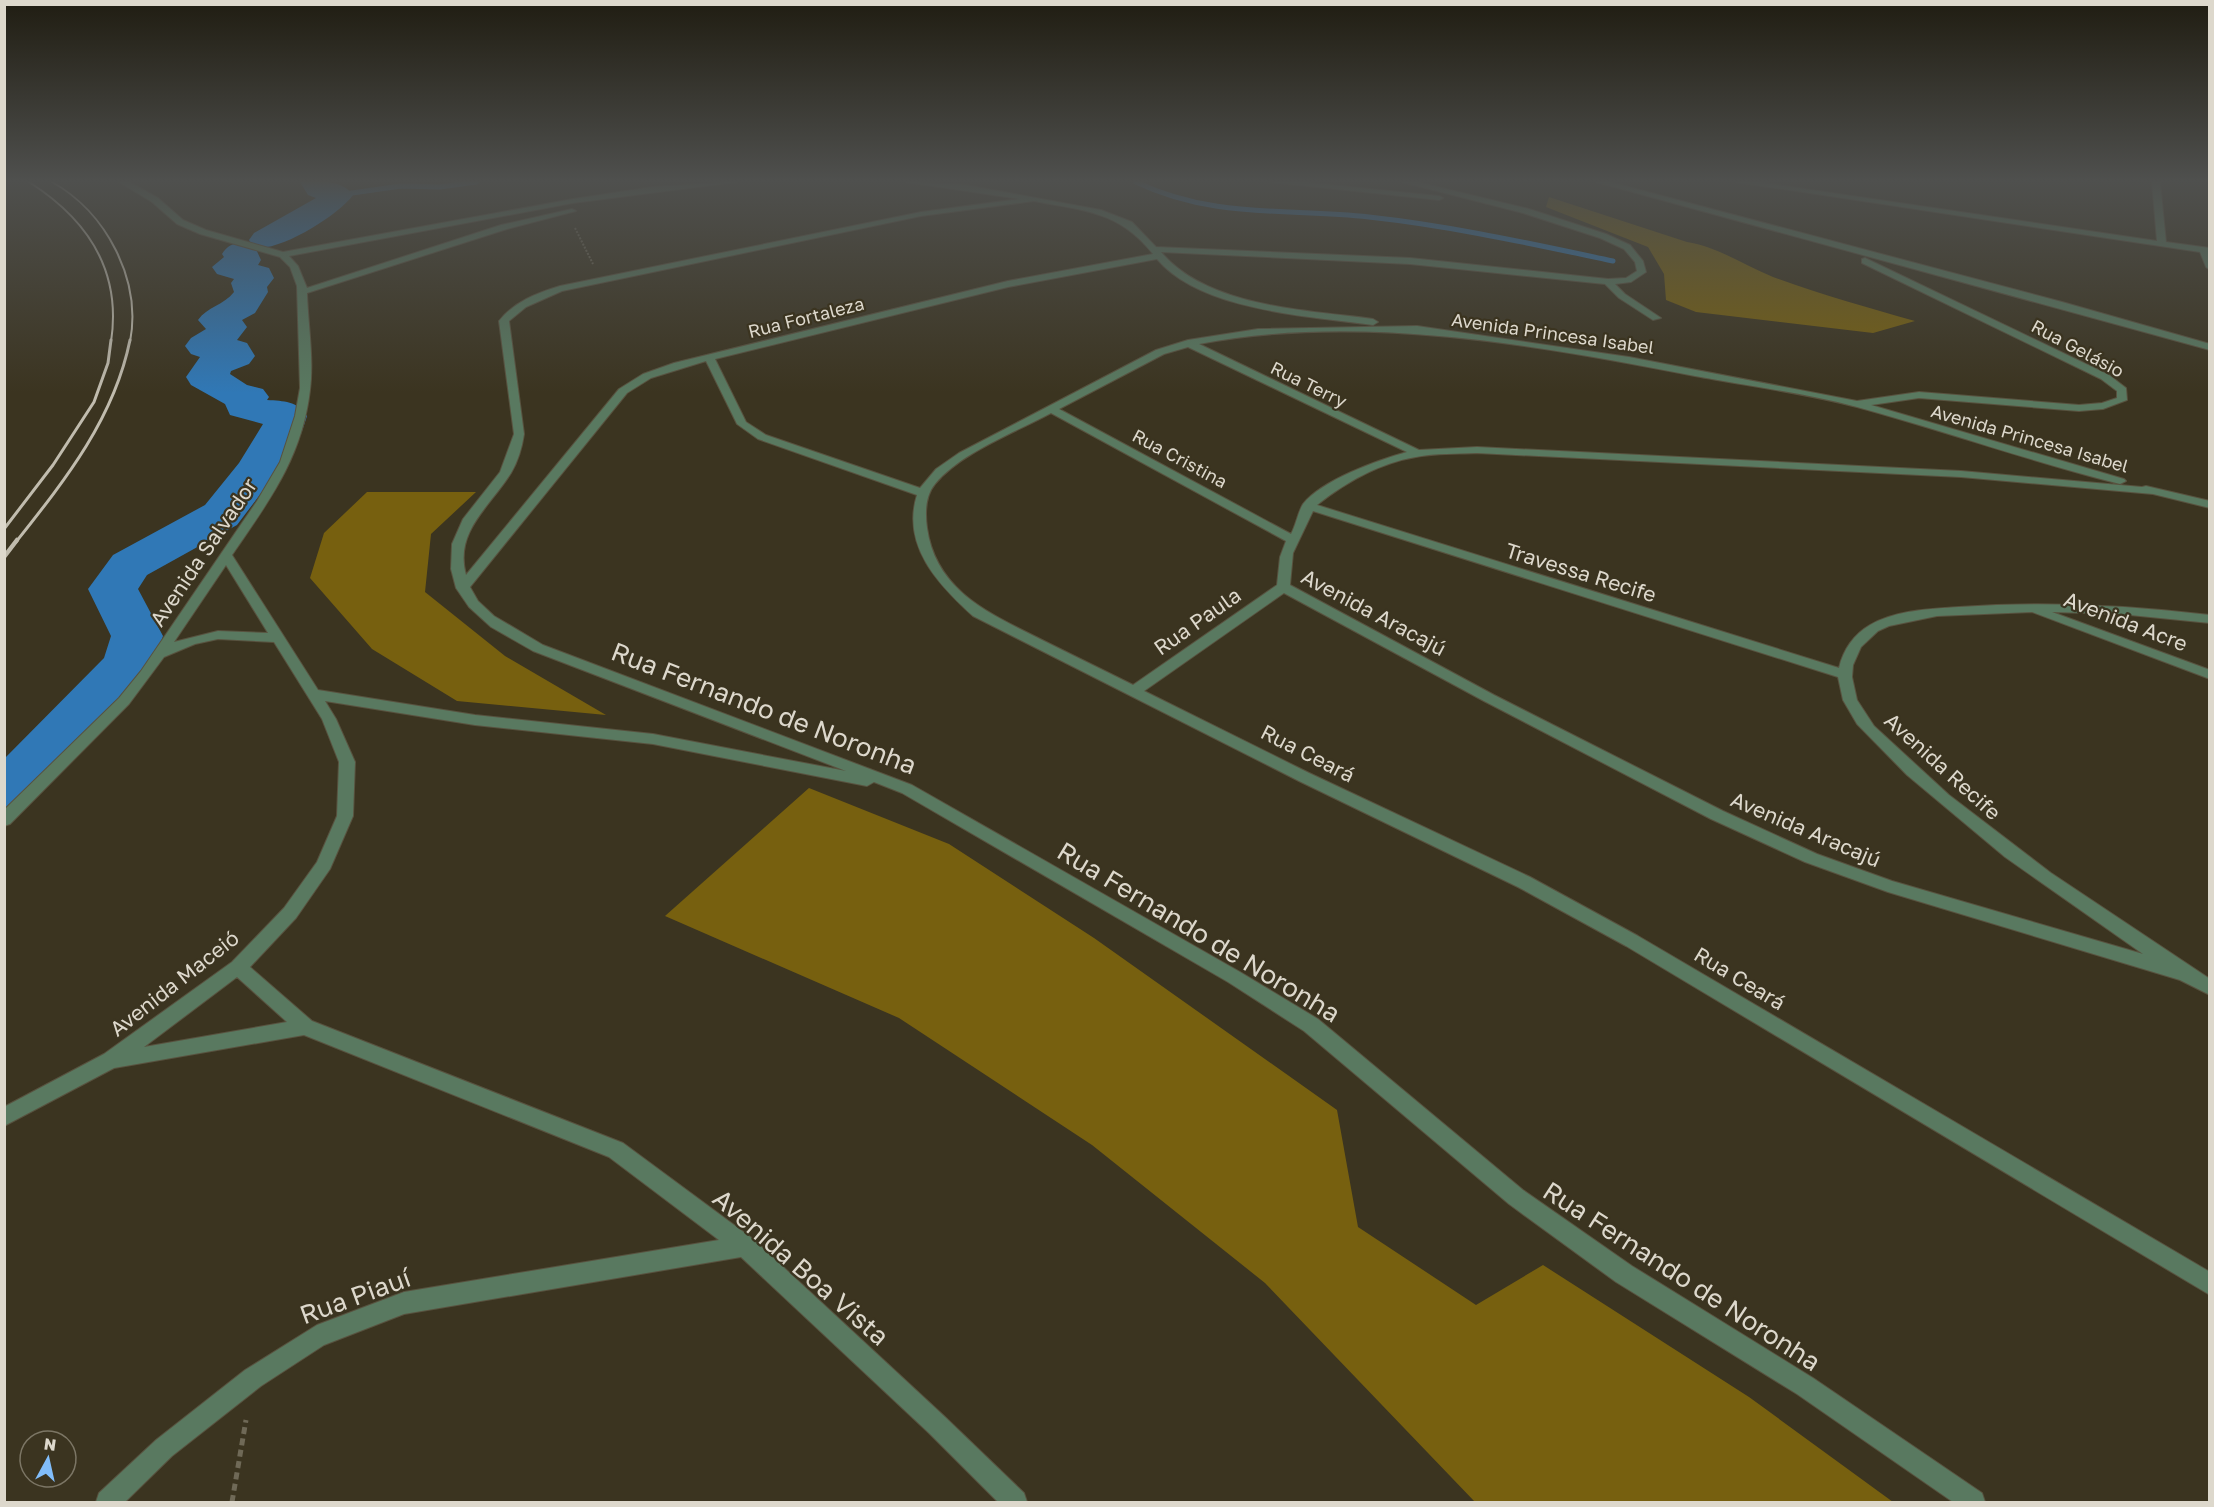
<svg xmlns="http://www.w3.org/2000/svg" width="2214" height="1507" font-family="'Golos Text',sans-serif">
<rect width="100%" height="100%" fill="#3b3420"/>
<path fill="#77600f" d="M 1549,197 L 1687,242 C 1718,247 1744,265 1773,277 C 1820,294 1868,308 1915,321 L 1873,333 L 1696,312 L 1666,300 L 1664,274 L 1648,247 L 1546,207 Z
M 367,492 L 476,492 L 431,534 L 425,592 L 505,656 L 606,715 L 457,701 L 372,649 L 310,578 L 324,533 Z
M 809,788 L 949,844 L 1094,938 L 1337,1110 L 1358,1227 L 1476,1305 L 1543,1265 L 1749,1397 L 1893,1502 L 1475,1502 L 1265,1283 L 1092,1145 L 899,1018 L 665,916 Z"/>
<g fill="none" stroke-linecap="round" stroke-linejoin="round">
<path stroke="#3078b6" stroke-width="5" d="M 1136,182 C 1213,219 1288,208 1369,217 C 1452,226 1532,244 1613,261
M 338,195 L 401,186 L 440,187 L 476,182"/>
<path fill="#3078b6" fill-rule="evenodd" d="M 300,182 C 318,182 342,179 353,195 C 339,215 278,253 255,247 L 261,260 L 258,265 L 269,268 L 274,278 L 267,287 L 268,292 L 255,313 L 242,320 L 247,327 L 237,340 L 247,343 L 255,356 L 249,364 L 231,371 L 230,374 L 247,385 L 263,389 L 269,397 L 267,400 C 284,401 297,401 307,416 L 301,434 L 281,467 L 237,525 L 147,575 L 138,589 L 163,636 L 154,664 L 147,676 L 52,781 L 25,807 L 4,813 L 4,759 L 104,658 L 111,636 L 88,589 L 113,555 L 205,505 L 239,463 L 263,424 L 230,415 L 225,404 L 191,385 L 186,377 L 200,357 L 191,354 L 185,346 L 191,338 L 206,329 L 198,320 C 207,307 224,305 234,292 L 231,283 L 234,279 L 217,274 L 212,267 L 224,257 L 222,254 C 229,243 239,241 252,245 L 249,240 L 254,233 L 316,198 L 308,195 Z"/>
<defs>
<path id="minor" d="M 119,182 L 129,182 L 158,198 L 183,220 L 206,230 L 283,252 L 573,199 L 652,187 L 736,182 L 573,203 L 289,256 L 298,266 L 307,288 L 501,225 L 572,209 L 576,211 L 507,229 L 307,293 C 308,325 314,359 310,390 C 302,458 269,501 232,555 L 318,690 L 475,715 L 653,734 L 846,771 L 533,651 L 491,627 L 469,607 L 456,588 L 451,569 L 452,544 L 463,519 L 500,472 L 514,434 L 499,321 C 514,302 537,293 560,286 L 921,212 L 1019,199 L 906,182 L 966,185 L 1101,210 L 1132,222 L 1156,247 L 1410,258 L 1608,279 L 1626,278 L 1637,271 L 1635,262 L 1624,249 L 1600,238 L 1523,213 L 1402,182 L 1417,182 L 1529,209 L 1606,234 L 1630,245 L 1643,261 L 1646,272 L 1631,282 L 1615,284 L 1625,294 L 1661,318 L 1653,320 L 1619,298 L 1605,284 L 1410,264 L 1161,252 C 1207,307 1306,310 1373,319 L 1378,322 L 1373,325 C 1309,316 1201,311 1157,259 L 1008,287 L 715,359 L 746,422 L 766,435 L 920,488 L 936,469 L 959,453 L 1156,350 L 1188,340 L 1258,329 L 1417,326 L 1629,357 L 1857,401 L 1919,392 L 2079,405 L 2102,403 L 2117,398 L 2117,391 L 2101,379 L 1862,263 L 1862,259 L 1865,258 L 2109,375 L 2126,388 L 2127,400 L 2103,409 L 2079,411 L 1919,398 L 1871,405 L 2124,479 L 2126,481 L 2120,484 C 2032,462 1945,431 1857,407 C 1804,393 1749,386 1695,376 C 1535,345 1360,313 1199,344 L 1419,450 L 1477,447 L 1961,471 L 2142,487 L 2146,486 L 2210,501 L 2210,508 L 2153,494 L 1961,477 L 1477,453 C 1457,454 1436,453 1416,457 C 1380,463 1346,482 1317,505 L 1839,668 C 1843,650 1854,634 1870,625 C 1896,610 1930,609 1959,607 C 2043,601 2126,605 2210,615 L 2210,623 L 2120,614 L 2052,612 L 2210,670 L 2210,679 L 2032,612 L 1937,616 L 1889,626 L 1878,631 L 1861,647 L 1853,665 L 1852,677 L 1857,700 L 1874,726 L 1949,795 L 2051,873 L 2210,979 L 2210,995 L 2180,980 L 1888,892 L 1805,862 L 1711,819 L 1484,701 L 1284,593 L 1144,691 L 1309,773 L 1530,877 L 1638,936 L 2210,1272 L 2210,1295 L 1626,946 L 1518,887 L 1299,781 L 973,616 C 939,585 901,546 917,495 L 758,439 L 737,424 L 706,361 L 651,378 L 627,393 L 470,587 L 478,601 L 494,616 L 543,645 L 912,785 L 1240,972 L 1318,1019 L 1523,1190 L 1632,1266 L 1813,1378 L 1982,1493 L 1985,1502 L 1953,1502 L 1797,1394 L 1616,1282 L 1509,1204 L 1304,1031 L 1228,982 L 902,793 L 874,782 L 867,786 L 653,744 L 475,725 L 325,701 L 336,719 L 355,762 L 353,816 L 330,869 L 296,918 L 250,967 L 312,1021 L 623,1143 L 753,1239 L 945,1417 L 1024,1493 L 1027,1502 L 998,1502 L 929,1433 L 741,1257 L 404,1314 L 324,1345 L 261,1386 L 172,1456 L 125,1502 L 96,1502 L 99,1493 L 156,1440 L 245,1370 L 317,1325 L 404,1292 L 719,1240 L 609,1157 L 304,1035 L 114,1068 L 4,1126 L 4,1107 L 104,1054 L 232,962 L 284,908 L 317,862 L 337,816 L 339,762 L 322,719 L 274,642 L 218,639 L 195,644 L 164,657 L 129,704 L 10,824 L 4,826 L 4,810 L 119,698 L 141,671 L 257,501 L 280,462 L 295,416 L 300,388 L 297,286 L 290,267 L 280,257 L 200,234 L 177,224 L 152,202 ZM 1034,201 C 1085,211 1119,211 1153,254 L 1008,281 L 674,363 L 643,374 L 619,389 L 466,575 C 454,531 490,507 511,473 C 518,461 522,448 524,434 L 509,321 L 526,307 L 562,291 L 921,216 ZM 1188,347 L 1407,452 C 1378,460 1322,480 1303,504 C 1298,512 1296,525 1291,534 L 1059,409 L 1164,354 ZM 1051,413 L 1286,541 L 1280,557 L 1277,585 L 1133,685 C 1103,670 1072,655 1042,640 C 991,614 936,592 927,528 C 925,513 925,496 935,484 C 960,453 1016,432 1051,413 ZM 1313,511 L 1838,677 L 1843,700 L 1857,724 L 1907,775 L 2005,857 L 2143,954 L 1892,881 L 1817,854 L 1723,811 L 1494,695 L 1290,585 L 1293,553 ZM 226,565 L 268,633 L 218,631 L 174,642 ZM 237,977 L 287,1022 L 144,1047 Z
M 1270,182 L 1302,182 L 1439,196 L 1443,198 L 1439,200 Z
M 1596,182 L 1610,182 L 2062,302 L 2210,344 L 2210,350 Z
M 1736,182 L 1758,182 L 2157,241 L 2152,182 L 2160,182 L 2166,242 L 2210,248 L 2210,270 L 2206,267 L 2200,252 Z"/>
</defs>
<use href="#minor" stroke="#58523f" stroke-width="2"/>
<path stroke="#6f6957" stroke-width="2" stroke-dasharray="2 1.5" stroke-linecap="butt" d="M 575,228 L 593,264"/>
<path stroke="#6f6957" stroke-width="5" stroke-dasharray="7 4.5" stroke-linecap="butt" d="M 232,1502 L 246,1420"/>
<use href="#minor" fill="#597960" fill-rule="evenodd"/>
<path stroke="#c1bcae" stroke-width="2" d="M 29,182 C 87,219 122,270 111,342
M 52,182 C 106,212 142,280 130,342"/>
<path stroke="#c1bcae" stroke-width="3" d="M 4,529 L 53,465 L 94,402 L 108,363 L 111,340
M 16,542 C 65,480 114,419 130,340"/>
<path stroke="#c1bcae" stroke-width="4.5" d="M 4,557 L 17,540"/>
</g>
<linearGradient id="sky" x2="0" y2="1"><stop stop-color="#201d12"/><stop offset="0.46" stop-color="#4f504e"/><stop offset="1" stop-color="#4f504e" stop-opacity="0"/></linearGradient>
<rect width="2214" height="393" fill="url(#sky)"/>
<g text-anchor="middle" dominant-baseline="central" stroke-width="4.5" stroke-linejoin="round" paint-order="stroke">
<g font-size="18" fill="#ddd8cc" stroke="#3b3420">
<text transform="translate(806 317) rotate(-14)">Rua Fortaleza</text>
<text transform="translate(1553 333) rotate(8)">Avenida Princesa Isabel</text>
<text transform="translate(2078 348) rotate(28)">Rua Gelásio</text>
<text transform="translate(1309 384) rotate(26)">Rua Terry</text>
<text transform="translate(2030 438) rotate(16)">Avenida Princesa Isabel</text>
<text transform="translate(1180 458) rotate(28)">Rua Cristina</text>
</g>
<g font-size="21" fill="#ddd8cc" stroke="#3b3420">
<text transform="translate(203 552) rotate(-56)">Avenida Salvador</text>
<text transform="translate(1581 572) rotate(17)">Travessa Recife</text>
<text transform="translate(1374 612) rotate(28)">Avenida Aracajú</text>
<text transform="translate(1197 621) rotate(-35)">Rua Paula</text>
<text transform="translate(2126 621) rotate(21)">Avenida Acre</text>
<text transform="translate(1308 753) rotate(27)">Rua Ceará</text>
<text transform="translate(1943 766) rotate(42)">Avenida Recife</text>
<text transform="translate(1806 829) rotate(23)">Avenida Aracajú</text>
<text transform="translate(1740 978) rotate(31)">Rua Ceará</text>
<text transform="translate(174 983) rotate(-38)">Avenida Maceió</text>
</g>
<g font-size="26" fill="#ddd8cc" stroke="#3b3420">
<text transform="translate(764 708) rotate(21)">Rua Fernando de Noronha</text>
<text transform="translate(1199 932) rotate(31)">Rua Fernando de Noronha</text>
<text transform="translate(801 1267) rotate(41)">Avenida Boa Vista</text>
<text transform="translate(1682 1276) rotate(33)">Rua Fernando de Noronha</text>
<text transform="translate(355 1296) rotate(-20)">Rua Piauí</text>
</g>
</g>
<rect width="2214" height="1507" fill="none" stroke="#ddd8cc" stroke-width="12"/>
<g transform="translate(48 1459) rotate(8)"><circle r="28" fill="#3b3420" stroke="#7c7665" stroke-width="1.5"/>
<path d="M0-4.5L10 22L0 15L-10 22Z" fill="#81bdfa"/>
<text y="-9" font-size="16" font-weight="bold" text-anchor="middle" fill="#ddd8cc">N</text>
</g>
</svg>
